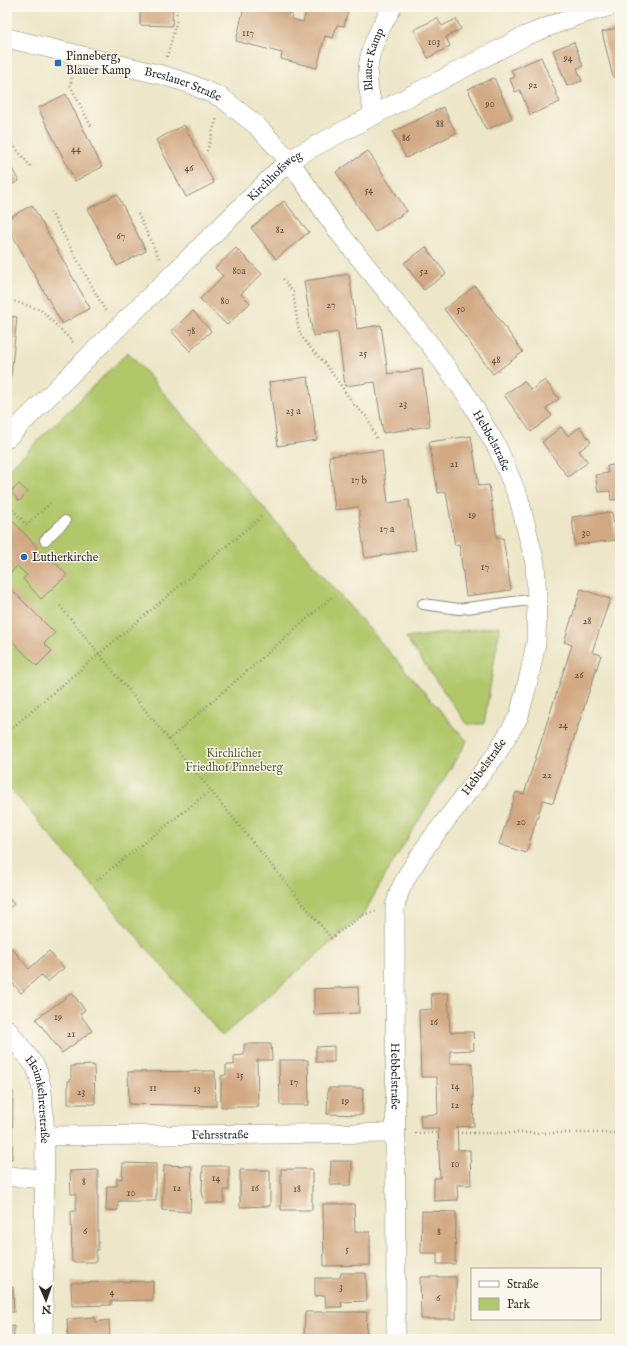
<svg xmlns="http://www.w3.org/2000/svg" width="627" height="1346" font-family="'IM FELL English',serif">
<rect width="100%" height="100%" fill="#fbf7ec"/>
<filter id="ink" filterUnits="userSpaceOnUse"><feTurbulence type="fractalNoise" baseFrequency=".025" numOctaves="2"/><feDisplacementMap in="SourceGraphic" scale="8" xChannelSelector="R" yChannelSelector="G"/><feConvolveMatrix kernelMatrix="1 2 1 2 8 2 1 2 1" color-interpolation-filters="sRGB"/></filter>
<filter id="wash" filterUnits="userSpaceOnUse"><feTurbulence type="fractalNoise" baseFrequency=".012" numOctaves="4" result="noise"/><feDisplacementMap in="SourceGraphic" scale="16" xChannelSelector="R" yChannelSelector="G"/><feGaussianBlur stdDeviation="0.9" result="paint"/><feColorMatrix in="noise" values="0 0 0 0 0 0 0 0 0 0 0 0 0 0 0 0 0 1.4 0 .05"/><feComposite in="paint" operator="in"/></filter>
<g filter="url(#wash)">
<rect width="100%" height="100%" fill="#ede6c8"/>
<path fill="#b1c76b" stroke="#6e794b" d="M 128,352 L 467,741 L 386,874 L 363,915 L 222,1036 L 7,785 L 7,471 Z
M 500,626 L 484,724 L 467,724 L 406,638 Z"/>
<g id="blocks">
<path fill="#d2a983" d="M 140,7 L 173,7 L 172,26 L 140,25 Z
M 244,7 L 282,7 L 281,11 L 292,14 L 291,19 L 303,22 L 307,7 L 349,7 L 344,26 L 337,25 L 333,38 L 325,36 L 317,68 L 281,59 L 282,53 L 236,41 Z
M 514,7 L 525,7 L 515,11 Z
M 437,18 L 442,26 L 456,19 L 461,29 L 446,37 L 450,46 L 428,58 L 414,30 Z
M 620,27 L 620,76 L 613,77 L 602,32 Z
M 574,42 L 583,66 L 577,68 L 582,81 L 567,86 L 553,50 Z
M 541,57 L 560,102 L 530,115 L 520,90 L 515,92 L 510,79 L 515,77 L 511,70 Z
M 494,78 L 512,118 L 486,130 L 468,89 Z
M 66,94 L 102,167 L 75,181 L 38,108 Z
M 443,107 L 456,133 L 406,158 L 393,132 Z
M 184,125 L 214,183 L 186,197 L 156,140 Z
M 368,151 L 407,211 L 375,232 L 336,172 Z
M 7,160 L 19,181 L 7,187 Z
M 117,194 L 146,251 L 117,266 L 88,209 Z
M 284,201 L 309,232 L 276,259 L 251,228 Z
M 32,205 L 90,308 L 62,324 L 7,225 L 7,219 Z
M 426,247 L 446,274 L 424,290 L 404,263 Z
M 236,248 L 262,274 L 241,294 L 250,303 L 227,325 L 200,299 L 223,276 L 215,268 Z
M 349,274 L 357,329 L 381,325 L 388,374 L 422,369 L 430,426 L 383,433 L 375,382 L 345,386 L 338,332 L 313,336 L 304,281 Z
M 475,286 L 523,352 L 493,374 L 444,309 Z
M 193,311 L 211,331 L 190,351 L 171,331 Z
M 7,316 L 17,317 L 11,376 L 7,376 Z
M 308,377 L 317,440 L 278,446 L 269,382 Z
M 545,380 L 559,399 L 546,408 L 552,416 L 531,432 L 504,395 L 524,381 L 531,390 Z
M 561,427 L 568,436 L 580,427 L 591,442 L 579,451 L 588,462 L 568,477 L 542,442 Z
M 471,436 L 479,486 L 489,485 L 497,538 L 503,538 L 511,590 L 466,596 L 459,544 L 455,545 L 446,492 L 438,493 L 429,442 Z
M 382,450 L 388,503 L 409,500 L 416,550 L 365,558 L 358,507 L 335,510 L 329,456 Z
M 620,464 L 620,499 L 611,500 L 610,491 L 598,492 L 595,475 L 608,473 L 607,466 Z
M 19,484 L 28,492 L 19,501 L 11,492 Z
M 612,512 L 616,540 L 575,545 L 572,517 Z
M 11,519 L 37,547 L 34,550 L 44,559 L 48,555 L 67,575 L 41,599 L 23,579 L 27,575 L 17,566 L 7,576 L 7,523 Z
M 10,588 L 55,633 L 44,643 L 52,651 L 37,666 L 7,636 L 7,591 Z
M 581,589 L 610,599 L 592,652 L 601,655 L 553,803 L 543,800 L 526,853 L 499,844 L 516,792 L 524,794 L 572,645 L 564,642 Z
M 7,896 L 14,904 L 7,910 Z
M 11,947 L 29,969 L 49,951 L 64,968 L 47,982 L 41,975 L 21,993 L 7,977 L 7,950 Z
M 358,987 L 359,1013 L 314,1015 L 314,989 Z
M 72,993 L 85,1010 L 80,1014 L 92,1031 L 62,1053 L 36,1019 Z
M 448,993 L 450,1032 L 473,1032 L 474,1050 L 450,1051 L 450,1064 L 472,1063 L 474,1126 L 457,1127 L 458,1150 L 470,1150 L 471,1185 L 457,1185 L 458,1200 L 434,1201 L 434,1178 L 440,1178 L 438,1128 L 421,1128 L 420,1115 L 438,1114 L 437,1077 L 421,1077 L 419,1010 L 432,1009 L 431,994 Z
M 244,1044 L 271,1044 L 272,1060 L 257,1060 L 258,1107 L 221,1107 L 221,1076 L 226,1075 L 226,1065 L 234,1065 L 234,1056 L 244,1055 Z
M 334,1046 L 334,1062 L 316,1062 L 316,1047 Z
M 279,1060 L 308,1060 L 309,1105 L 280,1105 Z
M 94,1065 L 95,1104 L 68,1104 L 68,1081 L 71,1080 L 71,1066 Z
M 215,1071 L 216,1106 L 129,1104 L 128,1072 Z
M 328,1088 L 363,1088 L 362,1115 L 327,1114 Z
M 7,1091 L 13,1091 L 12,1159 L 7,1159 Z
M 331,1161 L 352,1161 L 351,1185 L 330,1185 Z
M 123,1163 L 156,1164 L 156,1201 L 118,1201 L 118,1210 L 106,1211 L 107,1186 L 117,1186 L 117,1178 L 122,1179 Z
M 164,1165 L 192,1166 L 190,1212 L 162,1210 Z
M 203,1166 L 229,1166 L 229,1190 L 224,1190 L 224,1203 L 205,1203 L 202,1192 Z
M 281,1169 L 312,1169 L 312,1210 L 281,1210 Z
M 98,1170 L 98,1250 L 96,1250 L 96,1262 L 72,1262 L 71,1211 L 76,1211 L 76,1194 L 71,1194 L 70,1171 Z
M 240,1170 L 270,1170 L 270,1206 L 240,1207 Z
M 323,1204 L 354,1204 L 355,1232 L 370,1232 L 370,1265 L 324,1266 Z
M 422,1211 L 456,1212 L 455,1264 L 437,1264 L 437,1253 L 421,1253 Z
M 341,1273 L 366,1273 L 367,1301 L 341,1302 L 342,1307 L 326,1307 L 325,1295 L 315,1296 L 315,1278 L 340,1278 Z
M 420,1277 L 456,1277 L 456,1319 L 421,1319 Z
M 153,1281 L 153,1300 L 111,1301 L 111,1305 L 72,1306 L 71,1283 Z
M 7,1287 L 13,1287 L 14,1312 L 7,1312 Z
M 305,1312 L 367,1312 L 366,1339 L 304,1339 Z
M 95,1317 L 95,1322 L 109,1320 L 110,1339 L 68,1339 L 67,1319 Z
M 14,1326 L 14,1339 L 7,1339 L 7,1327 Z"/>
</g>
</g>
<g filter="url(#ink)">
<use href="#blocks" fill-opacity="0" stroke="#8c887a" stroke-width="1"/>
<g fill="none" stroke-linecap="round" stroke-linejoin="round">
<defs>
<path id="service" d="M 45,540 L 65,521
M 423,604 L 459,609 L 537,599"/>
<g id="minor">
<path id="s1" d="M 7,38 L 162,75 L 188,83 L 222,98 L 256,125 L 289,160 L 337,230 L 432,347 L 468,397 L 498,449 L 519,499 L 535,563 L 537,599 L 536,643 L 529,677 L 519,716 L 495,756 L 427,845 L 408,874 L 400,890 L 395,906 L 396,1339"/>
<path id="s2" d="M 374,114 C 372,103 368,92 368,80 C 366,53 379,30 392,7"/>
<path id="s3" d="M 7,438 L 88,357 L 289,160 L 332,137 L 525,36 L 581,14 L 607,7"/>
<path id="s4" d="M 7,1029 L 35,1066 L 38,1073 L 42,1090 L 45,1136 L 43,1339"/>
<path id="s5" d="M 45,1136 L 396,1133"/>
<path d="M 7,1176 L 44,1179"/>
</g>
</defs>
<use href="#service" stroke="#8c887a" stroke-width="12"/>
<use href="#minor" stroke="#8c887a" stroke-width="20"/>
<path stroke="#8c887a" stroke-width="2.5" stroke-dasharray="1 3" stroke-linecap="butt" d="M 167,57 L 176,23 L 177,7
M 73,74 L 70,85 L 91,126
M 7,138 L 32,168
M 207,151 L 217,117
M 51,212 L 106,312
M 138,214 L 160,260
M 283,279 L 293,292 L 298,326 L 301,336 L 314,352 L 328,367 L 355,406 L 367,417 L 377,440
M 7,299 L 41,310 L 75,344
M 7,504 L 27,525 L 50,503
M 60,606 L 331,938 L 363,915 L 376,911
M 7,732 L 262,516
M 168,740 L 332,597
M 97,880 L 210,791
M 415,1133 L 438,1133
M 457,1133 L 620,1133"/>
<use href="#service" stroke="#fff" stroke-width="10"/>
<use href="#minor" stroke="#fff" stroke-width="19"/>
</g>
</g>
<g fill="#1f6fb2" stroke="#fbf7ec" stroke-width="1.5">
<rect x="54" y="59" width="8" height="8" rx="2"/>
<circle cx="24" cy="557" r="4"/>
</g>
<g text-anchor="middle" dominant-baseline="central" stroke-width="3" stroke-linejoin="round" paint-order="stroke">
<g font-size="10" fill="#554a41">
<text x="248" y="33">117</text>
<text x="434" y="42">103</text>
<text x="568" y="58">94</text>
<text x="533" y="85">92</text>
<text x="490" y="104">90</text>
<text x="440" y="124">88</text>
<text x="406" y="138">86</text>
<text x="76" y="149">44</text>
<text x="189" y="168">46</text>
<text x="369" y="190">54</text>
<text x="280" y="230">82</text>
<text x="121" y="236">67</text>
<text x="239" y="271">80a</text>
<text x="424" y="271">52</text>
<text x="225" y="301">80</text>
<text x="331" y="305">27</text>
<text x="461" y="309">50</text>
<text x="191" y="331">78</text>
<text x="363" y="353">25</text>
<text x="496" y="360">48</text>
<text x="403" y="404">23</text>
<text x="293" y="411">23 a</text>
<text x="454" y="464">21</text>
<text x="359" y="480">17 b</text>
<text x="472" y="515">19</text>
<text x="387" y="529">17 a</text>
<text x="586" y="533">30</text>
<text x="485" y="567">17</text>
<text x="587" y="621">28</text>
<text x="579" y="675">26</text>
<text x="563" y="725">24</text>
<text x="547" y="775">22</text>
<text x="521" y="822">20</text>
<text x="58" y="1017">19</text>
<text x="434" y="1022">16</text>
<text x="71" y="1034">21</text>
<text x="240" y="1075">15</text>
<text x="294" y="1082">17</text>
<text x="455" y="1086">14</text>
<text x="153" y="1088">11</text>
<text x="197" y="1089">13</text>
<text x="81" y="1092">23</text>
<text x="345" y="1101">19</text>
<text x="455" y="1105">12</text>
<text x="455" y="1164">10</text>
<text x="216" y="1178">14</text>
<text x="84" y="1182">8</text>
<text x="177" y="1188">12</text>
<text x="255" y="1188">16</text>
<text x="297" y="1189">18</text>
<text x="131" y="1193">10</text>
<text x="85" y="1231">6</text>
<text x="439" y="1232">8</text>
<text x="347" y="1249">5</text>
<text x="341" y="1287">3</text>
<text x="112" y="1292">4</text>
<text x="438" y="1298">6</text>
</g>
<g font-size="12" fill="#2b2b2b" stroke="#fbf7ec" text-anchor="start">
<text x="66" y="56">Pinneberg,<tspan x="66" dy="14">Blauer Kamp</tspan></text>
<text x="32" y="557">Lutherkirche</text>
</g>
<g font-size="12" fill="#2b2b2b" stroke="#fbf7ec">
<text stroke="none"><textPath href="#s2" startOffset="56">Blauer Kamp</textPath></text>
<text stroke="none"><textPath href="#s1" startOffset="182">Breslauer Straße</textPath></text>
<text stroke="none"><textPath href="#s3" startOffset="375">Kirchhofsweg</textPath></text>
<text stroke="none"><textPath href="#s1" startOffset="662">Hebbelstraße</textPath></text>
<text transform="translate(484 767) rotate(-54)">Hebbelstraße</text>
<text stroke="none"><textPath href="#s1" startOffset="1346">Hebbelstraße</textPath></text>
<text stroke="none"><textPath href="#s4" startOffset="80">Heimkehrerstraße</textPath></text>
<text stroke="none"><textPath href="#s5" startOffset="175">Fehrsstraße</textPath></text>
</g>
<g font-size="12" fill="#535a3e" stroke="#fbf7ec">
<text x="234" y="753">Kirchlicher<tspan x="234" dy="14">Friedhof Pinneberg</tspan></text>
</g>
</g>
<rect width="627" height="1346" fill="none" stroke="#fbf7ec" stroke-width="24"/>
<rect x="471" y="1268" width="130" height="52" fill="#fbf7ec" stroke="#a8a59f"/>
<rect x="479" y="1281" width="20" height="6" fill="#ffffff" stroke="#a8a59f"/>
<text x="507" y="1288" font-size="12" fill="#2b2b2b">Straße</text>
<rect x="479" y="1298" width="20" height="12" fill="#b1c76b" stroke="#a8a59f"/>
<text x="507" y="1308" font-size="12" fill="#2b2b2b">Park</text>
<g transform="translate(46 1300) rotate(178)" stroke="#fbf7ec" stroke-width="3" paint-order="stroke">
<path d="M0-3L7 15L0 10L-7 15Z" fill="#2b2b2b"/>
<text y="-6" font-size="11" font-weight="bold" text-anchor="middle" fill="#2b2b2b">N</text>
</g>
</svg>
